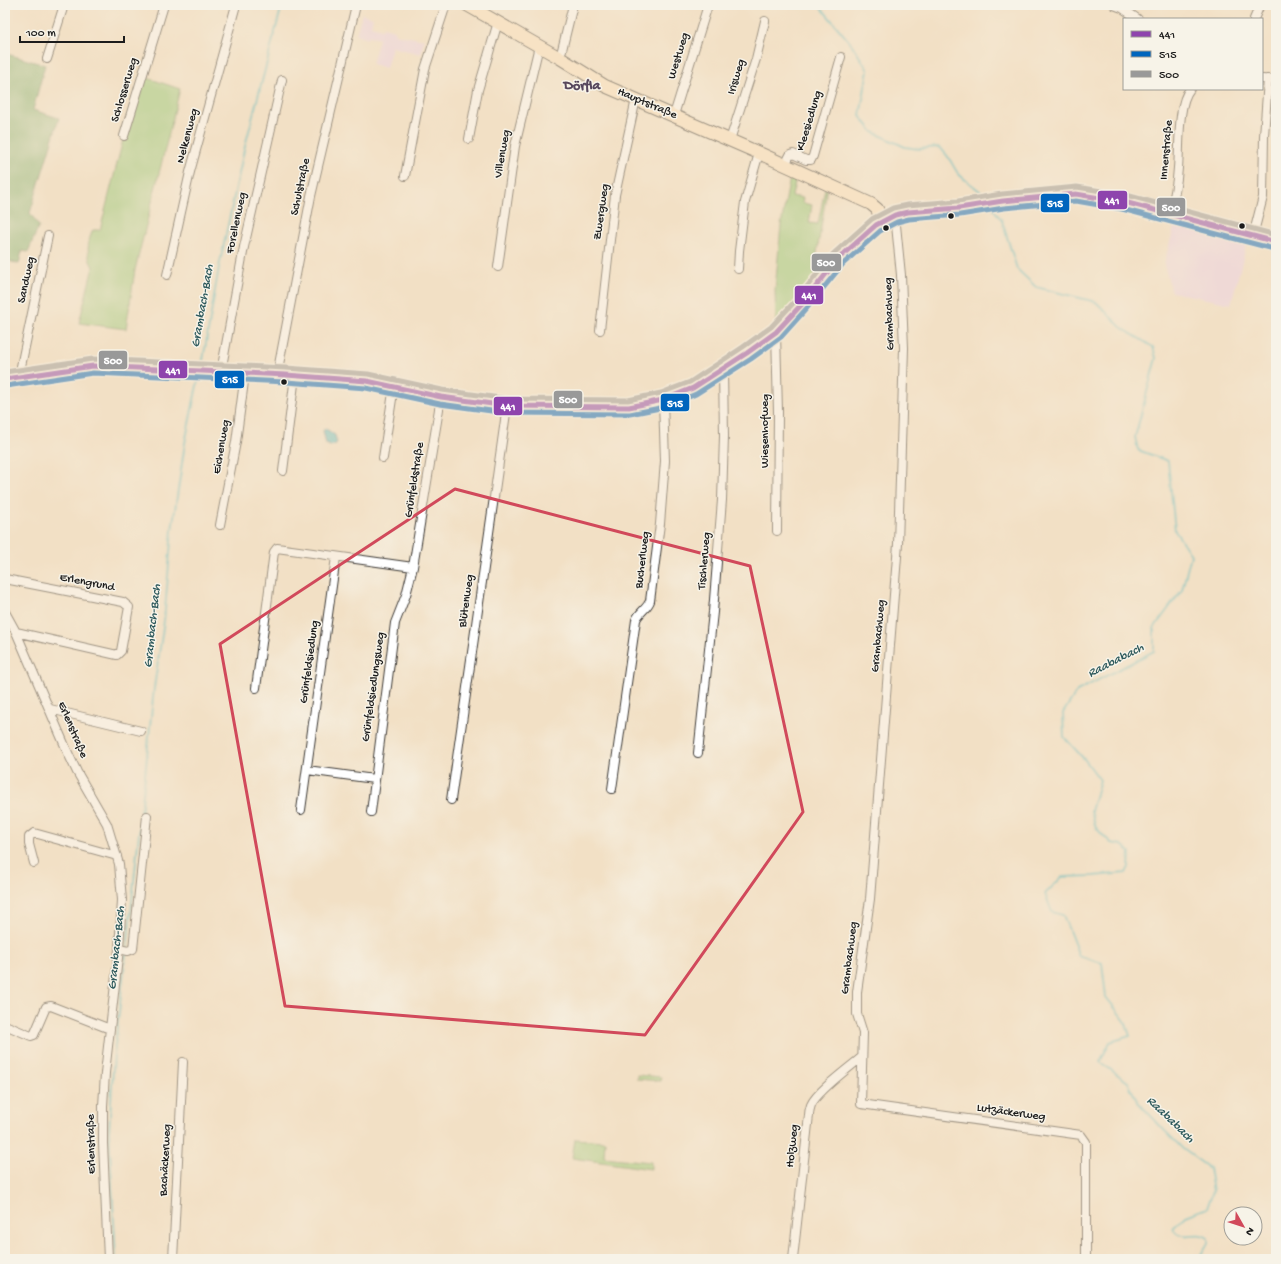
<svg xmlns="http://www.w3.org/2000/svg" width="1281" height="1264" font-family="'Gochi Hand',sans-serif">
<rect width="100%" height="100%" fill="#f7f3e8"/>
<filter id="ink" filterUnits="userSpaceOnUse"><feTurbulence type="fractalNoise" baseFrequency=".025" numOctaves="2"/><feDisplacementMap in="SourceGraphic" scale="8" xChannelSelector="R" yChannelSelector="G"/><feConvolveMatrix kernelMatrix="1 2 1 2 8 2 1 2 1" color-interpolation-filters="sRGB"/></filter>
<filter id="wash" filterUnits="userSpaceOnUse"><feTurbulence type="fractalNoise" baseFrequency=".012" numOctaves="4" result="noise"/><feDisplacementMap in="SourceGraphic" scale="16" xChannelSelector="R" yChannelSelector="G"/><feGaussianBlur stdDeviation="0.9" result="paint"/><feColorMatrix in="noise" values="0 0 0 0 0 0 0 0 0 0 0 0 0 0 0 0 0 1.4 0 .05"/><feComposite in="paint" operator="in"/></filter>
<g filter="url(#wash)">
<rect width="100%" height="100%" fill="#f2e0c5"/>
<path fill="#ecd1ea" d="M 362,14 L 373,17 L 371,26 L 382,29 L 383,27 L 395,30 L 395,34 L 424,40 L 421,54 L 392,47 L 386,68 L 372,64 L 379,39 L 369,36 L 368,39 L 356,35 Z
M 1176,219 L 1248,239 L 1231,304 L 1172,292 L 1164,265 Z"/>
<path fill="#96c979" stroke="#59724a" d="M 142,76 L 180,89 L 135,270 L 126,329 L 79,323 L 93,267 C 86,256 87,241 93,230 L 100,230 L 124,136 Z
M 791,172 L 797,174 L 792,196 L 803,198 L 802,203 L 812,205 L 809,223 L 818,224 L 825,188 L 827,189 L 814,272 L 818,275 L 790,311 L 776,324 L 775,290 L 781,225 Z
M 637,1075 L 661,1077 L 660,1081 L 637,1079 Z
M 575,1139 L 605,1141 L 604,1157 L 651,1162 L 651,1169 L 572,1158 Z"/>
<path fill="#78ad69" stroke="#4a6442" d="M 7,54 L 45,65 L 33,110 L 59,118 L 30,213 L 39,226 L 28,252 L 22,251 L 19,264 L 5,260 L 5,60 Z"/>
<path fill="#46b5bd" stroke="#31686c" d="M 325,428 L 335,435 L 337,442 L 335,445 L 330,446 L 326,444 L 323,431 Z"/>
<g fill="none" stroke-linecap="round" stroke-linejoin="round">
<path stroke="#46b5bd" stroke-width="2" d="M 819,5 L 852,45 L 868,70 L 860,116 L 873,132 L 905,147 L 919,149 L 938,147 C 948,153 951,163 957,172 C 966,183 980,188 987,199
M 993,208 L 1002,221 L 1017,269 L 1036,287 L 1096,302 L 1122,328 L 1153,347 L 1156,358 L 1135,437 L 1138,450 L 1168,461 L 1175,531 L 1191,555 L 1182,590 L 1154,628 L 1154,651 L 1077,691 L 1063,713 L 1064,737 L 1085,760 L 1100,780 L 1091,811 L 1096,828 L 1111,843 L 1122,845 L 1130,852 L 1129,867 L 1126,873 L 1093,876 L 1062,877 L 1045,894 L 1052,912 L 1063,915 L 1079,956 L 1102,963 L 1106,997 L 1125,1021 L 1130,1036 L 1110,1042 L 1100,1062 L 1128,1082 L 1137,1101 L 1164,1130 L 1183,1149 L 1209,1168 L 1213,1191 L 1207,1208 L 1186,1216 L 1173,1228 C 1180,1243 1196,1229 1208,1238 L 1208,1243 L 1200,1256 L 1189,1259
M 202,366 L 219,267 L 244,150 L 282,5
M 127,949 L 154,688 L 164,621 L 172,530 L 185,443 L 199,376
M 116,1259 L 109,1132 L 114,1054 L 126,953"/>
</g>
</g>
<g filter="url(#ink)">
<g fill="none" stroke-linecap="round" stroke-linejoin="round">
<defs>
<path id="minor" d="M 1114,5 L 1122,8 L 1138,19
M 1254,19 L 1260,5
M 560,58 L 573,5
M 47,59 L 64,5
M 1262,79 L 1276,80
M 674,115 L 708,5
M 124,136 L 164,5
M 469,139 L 478,90 L 498,22
M 730,140 L 756,59 L 765,21
M 785,165 L 790,155 L 793,154 L 806,160 L 811,160 L 813,156 L 841,57
M 405,176 L 425,69 L 446,5
M 1170,214 C 1174,199 1177,184 1178,168 C 1180,148 1177,104 1190,89
M 895,215 L 901,275 L 904,348 L 898,544 L 870,899 L 857,992 L 857,1014 L 863,1033 L 861,1104 L 1081,1135 L 1086,1142 L 1086,1258
M 1253,236 L 1263,197 L 1264,136 L 1268,79
M 498,267 L 515,146 L 539,46
M 738,269 L 739,251 L 745,202 L 759,153
M 167,275 L 190,172 L 236,5
M 600,330 L 615,195 L 636,99
M 776,332 L 778,412 L 777,531
M 221,372 L 244,247 L 282,80
M 277,375 L 311,196 L 356,5
M 19,376 L 48,236
M 383,458 L 394,386
M 283,471 L 295,376
M 220,525 L 236,442 L 245,374
M 5,579 L 123,602 L 129,607 L 121,651 L 117,655 L 16,632
M 5,612 L 16,632 L 68,753 L 77,772 L 107,824 L 119,864 L 122,900 L 119,949 L 105,1073 L 103,1106 L 103,1143 L 108,1259
M 256,688 L 274,552 L 277,548 L 413,567
M 50,709 L 141,731
M 698,753 L 713,612 L 722,500 L 724,436 L 723,369
M 307,770 L 374,779
M 612,789 L 636,620 C 639,612 647,609 650,601 L 660,524 L 665,461 L 663,400
M 451,800 L 507,406
M 301,810 L 336,557
M 371,812 L 395,623 L 406,595 L 413,567 L 441,397
M 34,863 L 29,844 L 29,837 L 34,833 L 117,856
M 119,949 L 128,951 L 133,949 L 147,816
M 5,1025 L 31,1036 L 34,1035 L 46,1007 L 51,1006 L 110,1029
M 173,1259 L 183,1062
M 793,1259 L 809,1115 C 809,1112 810,1108 811,1105 C 816,1092 850,1067 862,1057"/>
<path id="secondary" d="M 467,5 L 560,58 L 605,86 L 759,153 L 871,204 L 877,209 L 882,222"/>
<path id="primary" d="M 5,379 L 19,376 L 93,366 L 286,375 L 367,381 L 394,386 L 441,397 L 507,406 L 629,407 L 663,400 L 693,388 L 747,353 L 776,332 L 802,304 L 838,259 L 862,237 L 876,225 L 895,215 L 908,212 L 959,208 L 1003,201 L 1076,194 L 1100,197 L 1124,202 L 1276,242"/>
</defs>
<use href="#minor" stroke="#3c3935" stroke-width="10"/>
<use href="#secondary" stroke="#3c3935" stroke-width="14"/>
<use href="#primary" stroke="#3c3935" stroke-width="15"/>
<use href="#minor" stroke="#fff" stroke-width="8"/>
<use href="#secondary" stroke="#fce5c4" stroke-width="12"/>
<use href="#primary" stroke="#f8bf6c" stroke-width="13"/>
<defs>
<path id="bus-1" d="M 5,379 L 93,366 L 286,375 L 367,381 L 441,397 L 507,406 L 629,407 L 663,400 L 693,388 L 747,353 L 776,332 L 802,304 L 838,259 L 876,225 L 895,215 L 908,212 L 959,208 L 1003,201 L 1076,194 L 1124,202 L 1276,242"/>
<path id="bus-2" d="M 6,386 L 93,373 L 286,382 L 366,388 L 440,404 L 506,413 L 630,414 L 665,407 L 696,394 L 751,359 L 781,337 L 807,308 L 843,264 L 880,231 L 897,222 L 909,219 L 960,215 L 1004,208 L 1076,201 L 1122,209 L 1274,249"/>
<path id="bus-3" d="M 5,372 L 93,359 L 286,368 L 368,374 L 442,390 L 508,399 L 628,400 L 661,393 L 690,382 L 743,347 L 771,327 L 797,299 L 833,254 L 872,219 L 893,208 L 907,205 L 958,201 L 1002,194 L 1077,187 L 1126,195 L 1276,235"/>
</defs>
<use href="#bus-1" stroke="#f7f3e8" stroke-width="8"/>
<use href="#bus-2" stroke="#f7f3e8" stroke-width="8"/>
<use href="#bus-3" stroke="#f7f3e8" stroke-width="8"/>
<use href="#bus-1" stroke="#8e44ad" stroke-width="5"/>
<use href="#bus-2" stroke="#0065bd" stroke-width="5"/>
<use href="#bus-3" stroke="#999" stroke-width="5"/>
</g>
</g>
<path d="M0 0H1281V1264H0ZM 455,489 L 750,566 L 803,812 L 645,1035 L 285,1006 L 220,644 Z" fill="#f2e0c5" fill-opacity=".55" fill-rule="evenodd"/>
<path fill="none" stroke="#d1495b" stroke-width="3" stroke-linejoin="round" d="M 455,489 L 750,566 L 803,812 L 645,1035 L 285,1006 L 220,644 Z"/>
<g fill="#1c1c1c" stroke="#f7f3e8" stroke-width="1.5">
<circle cx="951" cy="216" r="3.5"/>
<circle cx="1242" cy="226" r="3.5"/>
<circle cx="886" cy="228" r="3.5"/>
<circle cx="284" cy="382" r="3.5"/>
</g>
<g text-anchor="middle" dominant-baseline="central" stroke-width="3" stroke-linejoin="round" paint-order="stroke">
<g font-size="12" fill="#1c1c1c" stroke="#f7f3e8">
<text transform="translate(679 56) rotate(-73)">Westweg</text>
<text transform="translate(737 77) rotate(-73)">Irisweg</text>
<text transform="translate(125 90) rotate(-73)">Schlosserweg</text>
<text transform="translate(647 104) rotate(23)">Hauptstraße</text>
<text transform="translate(810 121) rotate(-73)">Kleesiedlung</text>
<text transform="translate(188 136) rotate(-75)">Nelkenweg</text>
<text transform="translate(1167 150) rotate(-85)">Innenstraße</text>
<text transform="translate(503 154) rotate(-80)">Villenweg</text>
<text transform="translate(301 187) rotate(-78)">Schulstraße</text>
<text transform="translate(602 212) rotate(-82)">Zwergweg</text>
<text transform="translate(237 223) rotate(-78)">Forellenweg</text>
<text transform="translate(27 280) rotate(-78)">Sandweg</text>
<text transform="translate(890 314) rotate(-92)">Grambachweg</text>
<text transform="translate(766 431) rotate(-90)">Wiesenhofweg</text>
<text transform="translate(222 447) rotate(-80)">Eichenweg</text>
<text transform="translate(415 480) rotate(-81)">Grünfeldstraße</text>
<text transform="translate(643 560) rotate(-83)">Bucherlweg</text>
<text transform="translate(705 561) rotate(-85)">Tischlerweg</text>
<text transform="translate(87 583) rotate(11)">Erlengrund</text>
<text transform="translate(467 601) rotate(-82)">Blütenweg</text>
<text transform="translate(879 636) rotate(-85)">Grambachweg</text>
<text transform="translate(310 662) rotate(-82)">Grünfeldsiedlung</text>
<text transform="translate(374 687) rotate(-82)">Grünfeldsiedlungsweg</text>
<text transform="translate(72 730) rotate(67)">Erlenstraße</text>
<text transform="translate(850 958) rotate(-83)">Grambachweg</text>
<text transform="translate(1011 1113) rotate(8)">Lutzäckerweg</text>
<text transform="translate(92 1144) rotate(-91)">Erlenstraße</text>
<text transform="translate(793 1146) rotate(-84)">Holzweg</text>
<text transform="translate(166 1160) rotate(-87)">Bachäckerweg</text>
</g>
<g font-size="13" font-style="italic" fill="#2d595c" stroke="#f7f3e8">
<text transform="translate(203 306) rotate(-80)">Grambach-Bach</text>
<text transform="translate(153 626) rotate(-84)">Grambach-Bach</text>
<text transform="translate(1116 661) rotate(-27)">Raababach</text>
<text transform="translate(117 948) rotate(-84)">Grambach-Bach</text>
<text transform="translate(1170 1120) rotate(44)">Raababach</text>
</g>
<g font-size="14" font-weight="bold" fill="#57475c" stroke="#f7f3e8">
<text x="582" y="86">Dörfla</text>
</g>
</g>
<g stroke="#f7f3e8" stroke-width="1.5">
<rect x="1097" y="190" width="31" height="20" rx="4" fill="#8e44ad"/>
<rect x="1040" y="193" width="30" height="20" rx="4" fill="#0065bd"/>
<rect x="1156" y="197" width="30" height="20" rx="4" fill="#999"/>
<rect x="811" y="253" width="31" height="19" rx="4" fill="#999"/>
<rect x="794" y="285" width="30" height="20" rx="4" fill="#8e44ad"/>
<rect x="98" y="350" width="30" height="20" rx="4" fill="#999"/>
<rect x="158" y="360" width="30" height="19" rx="4" fill="#8e44ad"/>
<rect x="214" y="370" width="31" height="19" rx="4" fill="#0065bd"/>
<rect x="553" y="390" width="30" height="19" rx="4" fill="#999"/>
<rect x="660" y="393" width="30" height="19" rx="4" fill="#0065bd"/>
<rect x="493" y="396" width="30" height="20" rx="4" fill="#8e44ad"/>
</g>
<g font-size="11" text-anchor="middle" font-weight="bold" fill="#fff">
<text x="1112" y="204">441</text>
<text x="1055" y="207">515</text>
<text x="1171" y="211">500</text>
<text x="826" y="266">500</text>
<text x="809" y="299">441</text>
<text x="113" y="364">500</text>
<text x="173" y="374">441</text>
<text x="230" y="383">515</text>
<text x="568" y="403">500</text>
<text x="675" y="407">515</text>
<text x="508" y="410">441</text>
</g>
<rect width="1281" height="1264" fill="none" stroke="#f7f3e8" stroke-width="20"/>
<rect x="1123" y="18" width="140" height="72" fill="#f7f3e8" stroke="#9f9d96"/>
<rect x="1131" y="31" width="20" height="6" fill="#8e44ad" stroke="#9f9d96"/>
<text x="1159" y="38" font-size="12" fill="#1c1c1c">441</text>
<rect x="1131" y="51" width="20" height="6" fill="#0065bd" stroke="#9f9d96"/>
<text x="1159" y="58" font-size="12" fill="#1c1c1c">515</text>
<rect x="1131" y="71" width="20" height="6" fill="#999999" stroke="#9f9d96"/>
<text x="1159" y="78" font-size="12" fill="#1c1c1c">500</text>
<g transform="translate(1243 1226) rotate(129)"><circle r="19" fill="#f7f3e8" stroke="#9f9d96"/>
<path d="M0-3L7 15L0 10L-7 15Z" fill="#d1495b"/>
<text y="-6" font-size="11" font-weight="bold" text-anchor="middle" fill="#1c1c1c">N</text>
</g>
<path d="M20 36v6h104v-6" fill="none" stroke="#1c1c1c" stroke-width="2"/>
<text x="26" y="36" font-size="12" fill="#1c1c1c" stroke="#f7f3e8" stroke-width="3" paint-order="stroke">100 m</text>
</svg>
